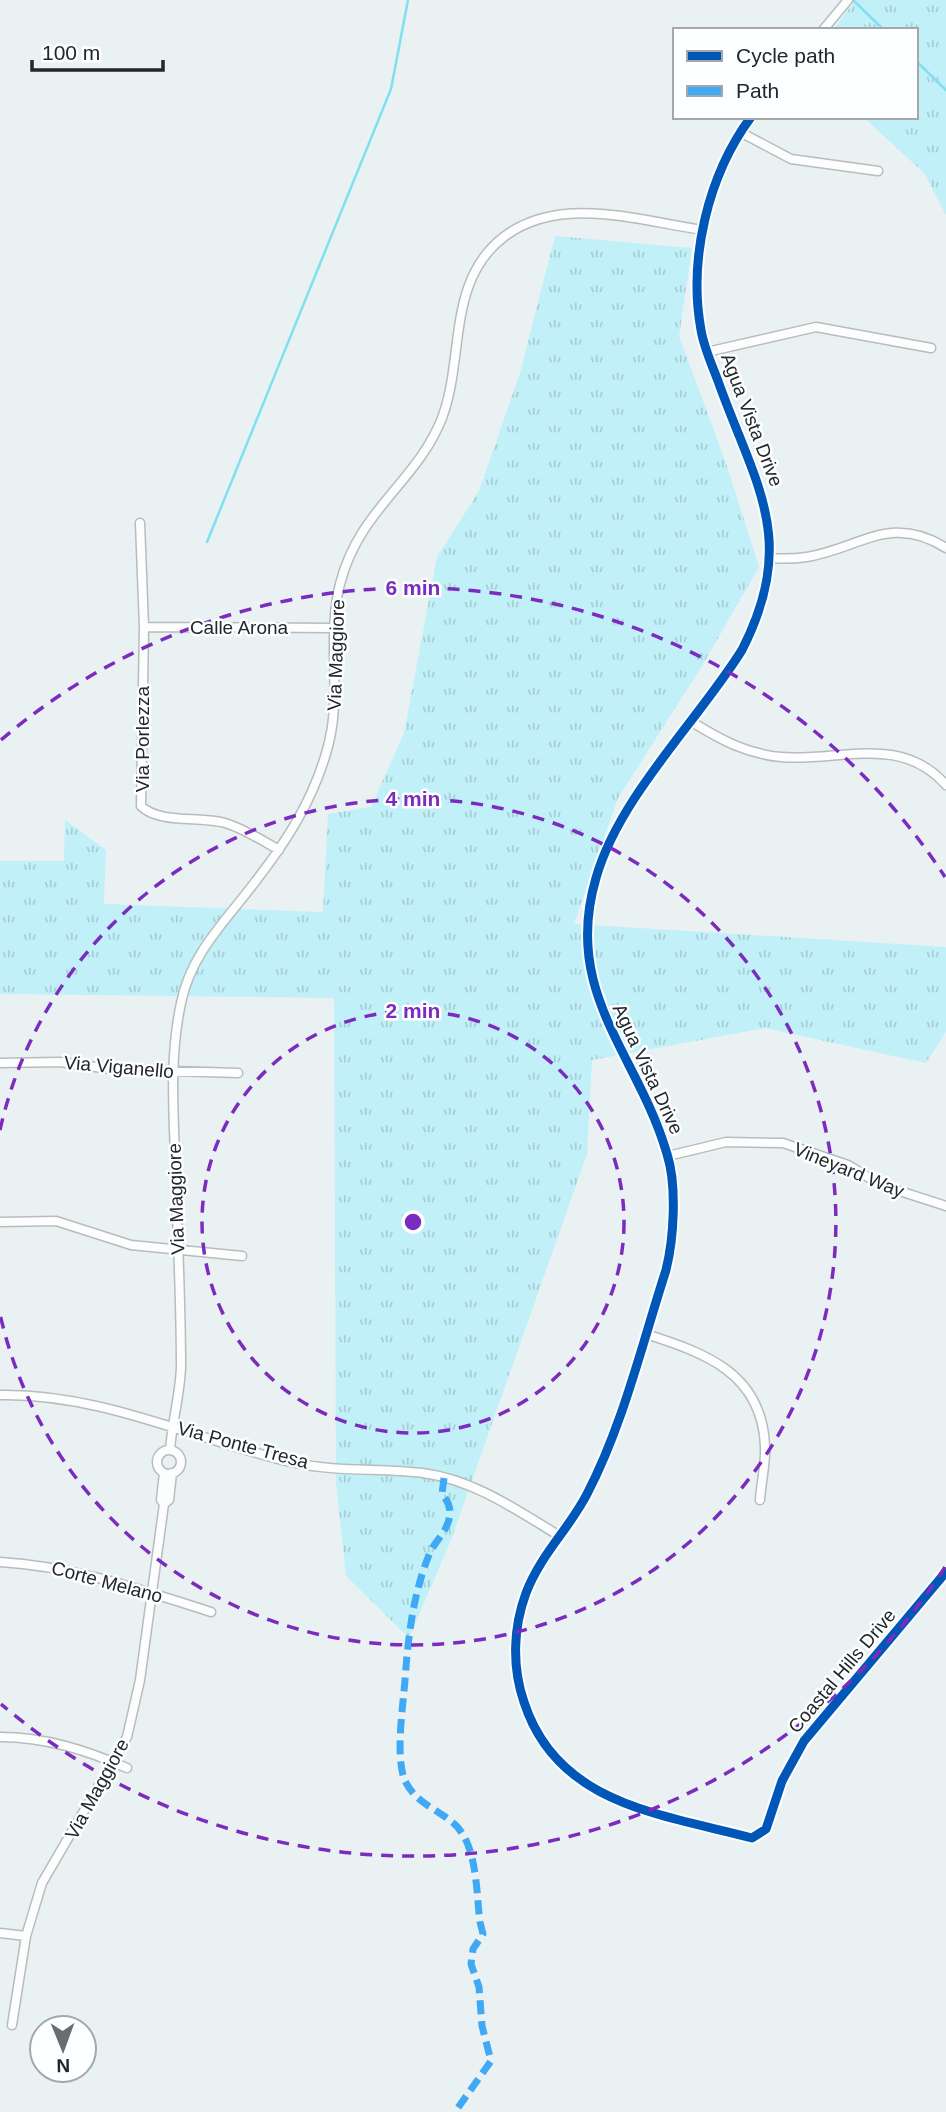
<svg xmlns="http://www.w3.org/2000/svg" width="946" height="2112" font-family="Arial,sans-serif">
<defs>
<pattern id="grass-tufts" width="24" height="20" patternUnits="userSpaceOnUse" patternTransform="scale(1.75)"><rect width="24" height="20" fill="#c2f0f8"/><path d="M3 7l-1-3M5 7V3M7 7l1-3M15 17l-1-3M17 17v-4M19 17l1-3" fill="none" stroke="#a6ced5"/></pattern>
</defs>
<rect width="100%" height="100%" fill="#eaf1f2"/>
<path fill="url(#grass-tufts)" d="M 856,0 L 946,0 L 946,215 L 924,173 L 863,117 L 916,117 L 916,30 L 833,30 Z
M 555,236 L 692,248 L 679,336 L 726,463 L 759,567 L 702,666 L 618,798 L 574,924 L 946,947 L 946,1032 L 926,1063 L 765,1028 L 592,1060 L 587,1154 L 451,1540 L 409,1638 L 346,1576 L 336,1484 L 334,998 L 0,994 L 0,861 L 64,861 L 65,820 L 106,850 L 104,904 L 323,912 L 328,814 L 371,807 L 404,733 L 437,557 L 479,491 L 520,373 Z"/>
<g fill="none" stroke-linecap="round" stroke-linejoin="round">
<path stroke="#7fe0ef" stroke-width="2.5" d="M 853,0 L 884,30
M 916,61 L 946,90
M 207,542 L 391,89 L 408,0"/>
<defs>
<path id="street" d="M 823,30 L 848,0
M 751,117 C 708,175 688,259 701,330 C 704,348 712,365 718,381 C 755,485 799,538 742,650 C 697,722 619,797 596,878 C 562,993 638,1054 667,1154 C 677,1185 674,1238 666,1270 C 642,1344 623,1425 587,1494 C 569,1529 541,1554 526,1593 C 513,1628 512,1667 524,1702 C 557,1805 662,1814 752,1838 L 766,1829 L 782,1781 L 804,1741 L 946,1572
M 740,132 L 791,159 L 878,171
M 707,352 L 816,327 L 931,348
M 140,523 L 144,627 L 141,806 C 159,824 200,816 225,823 C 245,829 261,840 279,850
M 769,558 C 782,559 794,559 807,557 C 860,548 891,513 946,548
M 144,627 L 335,628
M 692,722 C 721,740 747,754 781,757 C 839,762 900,733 946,785
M 0,1063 L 60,1062 L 109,1069 L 238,1073
M 668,1156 L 726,1142 L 783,1143 L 848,1165 L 881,1185 L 946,1206
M 0,1222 L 56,1221 L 131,1245 L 242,1256
M 646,1334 C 705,1353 762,1373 765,1446 C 766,1464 761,1482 760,1500
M 0,1395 C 103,1393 197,1441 295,1463 C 337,1472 381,1468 423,1473 C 474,1480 515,1509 558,1535
M157 1462a12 12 0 1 1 24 0a12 12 0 1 1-24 0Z
M 170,1450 C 172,1422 180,1395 181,1367 C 181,1296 177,1225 175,1155 C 173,1104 170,1054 181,1003 C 191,953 226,921 255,882 C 287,841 313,800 327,750 C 343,696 326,638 340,584 C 359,509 417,482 442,418 C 465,357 446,280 505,236 C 561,194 639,221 703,230
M 164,1473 L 161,1500 L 164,1504 L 169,1500 L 172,1473
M 0,1562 C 73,1566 142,1590 211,1612
M 0,1737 C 45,1737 86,1750 127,1768
M 0,1933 L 26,1936
M 12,2025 L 26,1936 L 42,1883 L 127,1737 L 140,1680 L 164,1504"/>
</defs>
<use href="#street" stroke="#b7bcbd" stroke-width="11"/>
<use href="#street" stroke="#fcfdfd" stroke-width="8"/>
<path stroke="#3fa9f5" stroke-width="7" stroke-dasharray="14 7" stroke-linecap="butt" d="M 444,1478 L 442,1494 C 447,1500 450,1505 450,1513 C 449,1531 435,1540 429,1555 C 413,1594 408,1638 405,1680 C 403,1706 395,1757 405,1781 C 416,1803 435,1808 452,1822 C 478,1842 476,1893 480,1922 L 483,1934 L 473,1949 L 471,1964 L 479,1987 L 482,2026 L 491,2061 L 455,2112"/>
<defs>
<path id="cycleway" d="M 751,117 C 708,175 688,259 701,330 C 704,348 712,365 718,381 C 755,485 799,538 742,650 C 697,722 619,797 596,878 C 562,993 638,1054 667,1154 C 677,1185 674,1238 666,1270 C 642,1344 623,1425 587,1494 C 569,1529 541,1554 526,1593 C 513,1628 512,1667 524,1702 C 557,1805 662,1814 752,1838 L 766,1829 L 782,1781 L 804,1741 L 946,1572"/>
</defs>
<use href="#cycleway" stroke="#fcfeff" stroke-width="13"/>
<use href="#cycleway" stroke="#0057b8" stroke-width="9"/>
</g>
<g fill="none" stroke="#7b2cbf" stroke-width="3.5" stroke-dasharray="12 9">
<circle cx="413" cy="1222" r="211"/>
<path d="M0 1130A423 423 0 1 1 0 1314"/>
<path d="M945 1567A634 634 0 0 1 1 1704M1 740A634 634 0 0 1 945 877"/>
</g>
<g text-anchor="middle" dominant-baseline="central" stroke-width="5" stroke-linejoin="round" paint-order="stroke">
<g font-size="19" fill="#222728" stroke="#fcfeff">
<text transform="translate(752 420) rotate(69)">Agua Vista Drive</text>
<text x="239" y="627">Calle Arona</text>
<text transform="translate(336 655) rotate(-88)">Via Maggiore</text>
<text transform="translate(142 739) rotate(-90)">Via Porlezza</text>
<text transform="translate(119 1067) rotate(5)">Via Viganello</text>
<text transform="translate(648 1069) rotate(65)">Agua Vista Drive</text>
<text transform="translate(849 1170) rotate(22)">Vineyard Way</text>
<text transform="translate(176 1199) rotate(-92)">Via Maggiore</text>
<text transform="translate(243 1445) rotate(15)">Via Ponte Tresa</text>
<text transform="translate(107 1582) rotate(15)">Corte Melano</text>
<text transform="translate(842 1671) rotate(-50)">Coastal Hills Drive</text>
<text transform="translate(97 1789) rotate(-61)">Via Maggiore</text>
</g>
</g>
<circle cx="413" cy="1222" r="10" fill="#7b2cbf" stroke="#fcfeff" stroke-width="3.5"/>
<g font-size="21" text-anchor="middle" font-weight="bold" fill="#7b2cbf" stroke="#fcfeff" stroke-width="5" stroke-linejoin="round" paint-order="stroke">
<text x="413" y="595">6 min</text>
<text x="413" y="806">4 min</text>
<text x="413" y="1018">2 min</text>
</g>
<rect x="673" y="28" width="245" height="91" fill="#fcfeff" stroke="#a5a8a9" stroke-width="2"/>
<rect x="687" y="51" width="35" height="10" fill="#0057b8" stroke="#a5a8a9" stroke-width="2"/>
<text x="736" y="63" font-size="21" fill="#222728">Cycle path</text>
<rect x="687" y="86" width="35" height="10" fill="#3fa9f5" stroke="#a5a8a9" stroke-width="2"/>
<text x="736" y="98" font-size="21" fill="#222728">Path</text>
<g transform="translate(63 2049) rotate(179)"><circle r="33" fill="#fcfeff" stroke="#a5a8a9" stroke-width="2"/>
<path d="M0-5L12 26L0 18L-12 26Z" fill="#686e6f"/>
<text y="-10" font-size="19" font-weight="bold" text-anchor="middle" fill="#222728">N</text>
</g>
<path d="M32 60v10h131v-10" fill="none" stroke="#222728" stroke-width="3.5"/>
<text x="42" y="60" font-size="21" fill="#222728" stroke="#fcfeff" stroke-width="5" paint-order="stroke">100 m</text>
</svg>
